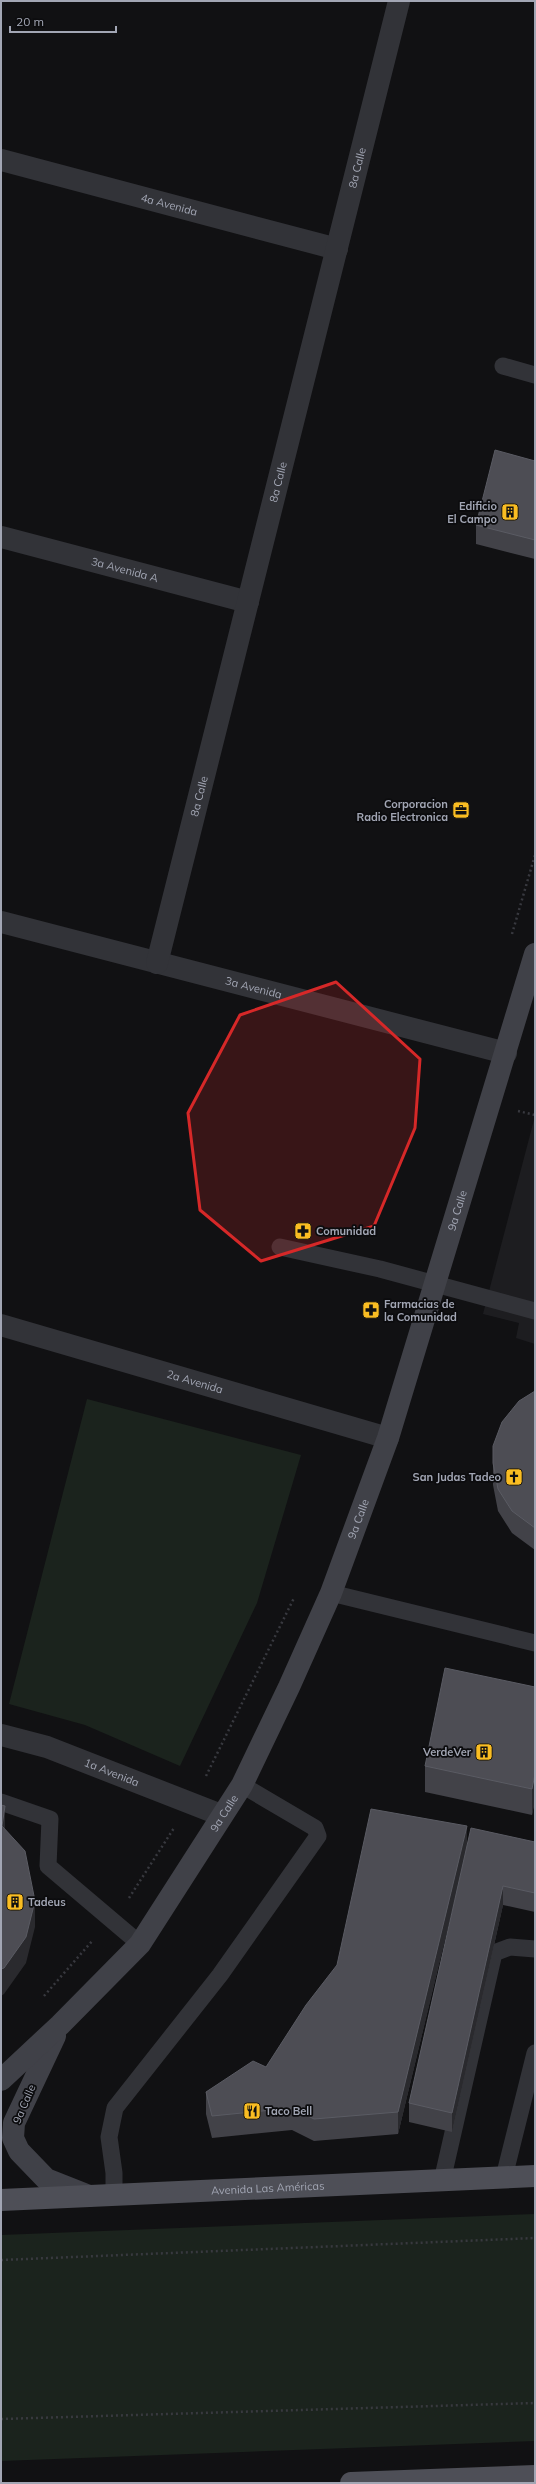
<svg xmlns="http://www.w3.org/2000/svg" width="536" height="2484" font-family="Mulish,sans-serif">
<rect width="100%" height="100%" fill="#111113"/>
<path fill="#1d1d20" d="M 535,1116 L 535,1344 L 516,1338 L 519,1323 L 483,1314 Z"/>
<path fill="#1b231d" d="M 87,1399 L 301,1455 L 257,1603 L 180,1766 L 85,1725 L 9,1704 Z
M 535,2214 L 535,2441 L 1,2461 L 1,2235 Z"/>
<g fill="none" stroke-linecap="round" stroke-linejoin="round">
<path stroke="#38393f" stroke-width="2.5" stroke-dasharray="2 3" stroke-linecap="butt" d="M 512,934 L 535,855
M 518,1111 L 535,1115
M 206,1776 L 294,1598
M 129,1898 L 174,1828
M 44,1996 L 93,1940
M 1,2260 L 535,2238
M 1,2419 L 535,2403"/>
<path stroke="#323338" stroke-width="17" d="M 503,366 L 535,375
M 280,1247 L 380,1269 L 535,1311
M 331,1593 L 535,1643
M 1,1802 L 50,1819 L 48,1866 L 140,1944
M 504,2177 L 535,2053
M 442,2181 L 494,1953 L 510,1947 L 535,1949
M 114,2196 L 114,2173 L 109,2137 L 115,2108 L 220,1975 L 318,1836 L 315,1828 L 242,1785"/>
<g stroke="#323338" stroke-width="22">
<path id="s1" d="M 1,160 L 337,249"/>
<path id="s2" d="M 1,537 L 248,602"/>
<path id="s3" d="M 1,922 L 506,1053"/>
<path id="s4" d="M 157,963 L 399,1"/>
<path id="s5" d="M 1,1325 L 388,1438"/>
<path id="s6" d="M 1,1735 L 47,1747 L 221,1815"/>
</g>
<g stroke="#404148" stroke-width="22">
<path d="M 55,2036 L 14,2123 L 13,2138 L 19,2151 L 46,2179 L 89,2196"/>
<path id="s7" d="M 1,2080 L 60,2025 L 140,1944 L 242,1785 L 289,1687 L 331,1593 L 388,1438 L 535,954"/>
</g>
<g stroke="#4e4f57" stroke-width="22">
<path id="s8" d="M 1,2200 L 535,2176"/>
<path d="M 351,2483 L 535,2476"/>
</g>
</g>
<path fill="#424248" d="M 535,461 L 535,559 L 476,544 L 476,525 Z
M 535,1391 L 535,1550 L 512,1533 L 498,1511 L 493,1485 L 493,1463 Z
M 535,1687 L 535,1800 L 532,1815 L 425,1792 L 425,1766 Z
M 535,1842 L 535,1912 L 503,1905 L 452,2132 L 409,2122 L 409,2103 L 464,1860 L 398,2134 L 314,2141 L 292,2130 L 212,2138 L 206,2114 L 206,2092 L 266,2067 L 467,1848 Z"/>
<path fill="#2a2a2e" d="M 535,1774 L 535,1800 L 532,1815 L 532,1789 Z
M 5,1806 L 5,1832 L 2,1826 Z
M 467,1826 L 467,1848 L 398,2134 L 398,2112 Z
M 503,1886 L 503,1905 L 452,2132 L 452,2113 Z
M 35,1901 L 35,1927 L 26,1963 L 4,1994 L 1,1996 L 1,1969 Z"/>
<path fill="#4d4d54" stroke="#5a5b63" d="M 495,450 L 535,461 L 535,540 L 476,525 Z
M 535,1391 L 535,1528 L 512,1511 L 498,1489 L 493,1463 L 493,1446 L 502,1422 L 519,1401 Z
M 445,1668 L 535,1687 L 535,1774 L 532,1789 L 425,1766 Z
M 1,1805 L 5,1806 L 2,1826 L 25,1851 L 35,1901 L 26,1937 L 4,1968 L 1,1969 Z
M 371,1809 L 467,1826 L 398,2112 L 314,2119 L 292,2108 L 212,2116 L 206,2092 L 253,2061 L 266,2067 L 306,2005 L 337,1965 Z
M 471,1828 L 535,1842 L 535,1893 L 503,1886 L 452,2113 L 409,2103 Z"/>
<path fill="#d62828" fill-opacity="0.2" stroke="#d62828" stroke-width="3" stroke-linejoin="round" d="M 336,982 L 420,1059 L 415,1128 L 374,1226 L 261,1261 L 200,1210 L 188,1113 L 240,1015 Z"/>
<defs>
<symbol id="building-square" viewBox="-11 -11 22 22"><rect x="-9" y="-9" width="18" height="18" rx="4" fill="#fabd22" stroke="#0c0c0e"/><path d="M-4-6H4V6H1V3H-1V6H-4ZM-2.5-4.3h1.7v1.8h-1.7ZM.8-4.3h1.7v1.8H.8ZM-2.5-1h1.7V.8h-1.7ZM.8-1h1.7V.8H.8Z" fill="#111"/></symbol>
<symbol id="office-square" viewBox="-11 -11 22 22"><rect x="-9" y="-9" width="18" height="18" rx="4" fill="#fabd22" stroke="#0c0c0e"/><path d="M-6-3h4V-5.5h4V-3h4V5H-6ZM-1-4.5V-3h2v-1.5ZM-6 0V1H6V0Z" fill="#111"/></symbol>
<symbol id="pharmacy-square" viewBox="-11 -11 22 22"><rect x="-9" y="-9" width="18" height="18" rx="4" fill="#fabd22" stroke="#0c0c0e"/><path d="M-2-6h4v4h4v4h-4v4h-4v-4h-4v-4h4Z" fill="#111"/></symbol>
<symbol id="church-square" viewBox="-11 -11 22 22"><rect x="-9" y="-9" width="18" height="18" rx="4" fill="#fabd22" stroke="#0c0c0e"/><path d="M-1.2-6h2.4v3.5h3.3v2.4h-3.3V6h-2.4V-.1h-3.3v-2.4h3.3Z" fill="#111"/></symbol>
<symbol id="restaurant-square" viewBox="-11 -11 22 22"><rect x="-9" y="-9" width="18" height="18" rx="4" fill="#fabd22" stroke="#0c0c0e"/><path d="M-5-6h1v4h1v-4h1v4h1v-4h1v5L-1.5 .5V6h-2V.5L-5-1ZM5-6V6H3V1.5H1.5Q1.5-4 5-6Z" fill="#111"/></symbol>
</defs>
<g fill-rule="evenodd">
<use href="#building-square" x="500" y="502" width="20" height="20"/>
<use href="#office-square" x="451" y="800" width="20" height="20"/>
<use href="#pharmacy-square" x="293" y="1221" width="20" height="20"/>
<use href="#pharmacy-square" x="361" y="1300" width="20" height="20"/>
<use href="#church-square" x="504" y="1467" width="20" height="20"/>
<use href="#building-square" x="474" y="1742" width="20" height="20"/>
<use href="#building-square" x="5" y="1892" width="20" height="20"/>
<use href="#restaurant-square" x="242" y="2101" width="20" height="20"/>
</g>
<g text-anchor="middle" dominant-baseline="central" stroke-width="3.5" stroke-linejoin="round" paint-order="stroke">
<g font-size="11" fill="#a2a6b4" stroke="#0c0c0e">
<text stroke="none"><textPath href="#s4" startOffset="820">8a Calle</textPath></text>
<text stroke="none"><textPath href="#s1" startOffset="174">4a Avenida</textPath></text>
<text stroke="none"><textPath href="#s4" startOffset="496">8a Calle</textPath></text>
<text stroke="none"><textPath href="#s2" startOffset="128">3a Avenida A</textPath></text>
<text stroke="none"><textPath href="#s4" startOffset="172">8a Calle</textPath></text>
<text stroke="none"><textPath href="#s3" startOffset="261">3a Avenida</textPath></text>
<text stroke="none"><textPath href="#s7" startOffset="998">9a Calle</textPath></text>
<text stroke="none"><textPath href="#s5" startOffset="202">2a Avenida</textPath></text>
<text stroke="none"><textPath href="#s7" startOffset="674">9a Calle</textPath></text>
<text stroke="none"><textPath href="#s6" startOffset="117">1a Avenida</textPath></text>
<text stroke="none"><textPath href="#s7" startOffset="350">9a Calle</textPath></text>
<text transform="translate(24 2104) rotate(-67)">9a Calle</text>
<text stroke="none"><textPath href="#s8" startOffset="267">Avenida Las Américas</textPath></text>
</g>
<g font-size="11" font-weight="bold" fill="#a2a6b4" stroke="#0c0c0e" text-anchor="end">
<text x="497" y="506">Edificio<tspan x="497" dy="13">El Campo</tspan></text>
<text x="448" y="804">Corporacion<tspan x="448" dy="13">Radio Electronica</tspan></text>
<text x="316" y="1231" text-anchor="start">Comunidad</text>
<text x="384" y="1304" text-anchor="start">Farmacias de<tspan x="384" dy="13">la Comunidad</tspan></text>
<text x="501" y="1477">San Judas Tadeo</text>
<text x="471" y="1752">VerdeVer</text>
<text x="28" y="1902" text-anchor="start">Tadeus</text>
<text x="265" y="2111" text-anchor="start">Taco Bell</text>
</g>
</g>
<rect width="536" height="2484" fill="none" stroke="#a2a6b4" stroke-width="4"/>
<path d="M10 26v6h106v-6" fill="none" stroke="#a2a6b4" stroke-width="2"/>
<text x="16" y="26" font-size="12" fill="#a2a6b4" stroke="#0c0c0e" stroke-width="3" paint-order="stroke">20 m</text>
</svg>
